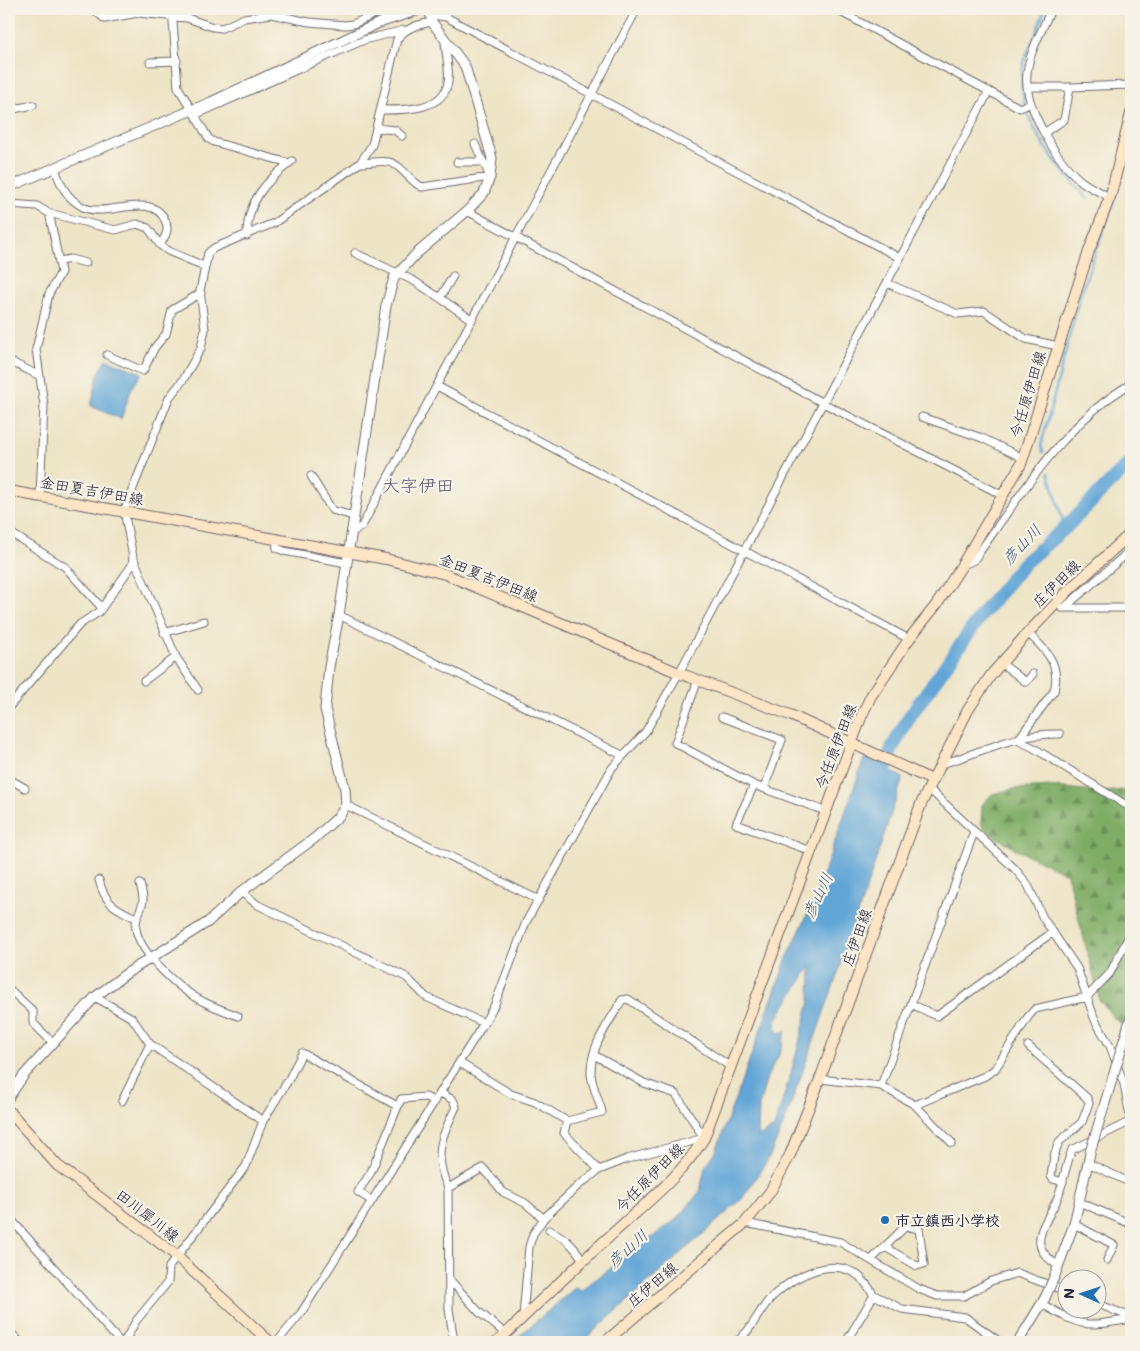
<svg xmlns="http://www.w3.org/2000/svg" width="1140" height="1351" font-family="Mali,'Klee One',sans-serif">
<defs>
<pattern id="forest-firs" width="22" height="20" patternUnits="userSpaceOnUse" patternTransform="scale(1.25)"><rect width="22" height="20" fill="#80ad66"/><path d="M5 1l3.5 6h-7zM16 11l3.5 6h-7z" fill="#688c55"/></pattern>
</defs>
<rect width="100%" height="100%" fill="#f7f3e8"/>
<filter id="ink" filterUnits="userSpaceOnUse"><feTurbulence type="fractalNoise" baseFrequency=".02" numOctaves="2"/><feDisplacementMap in="SourceGraphic" scale="10" xChannelSelector="R" yChannelSelector="G"/><feConvolveMatrix kernelMatrix="1 2 1 2 8 2 1 2 1" color-interpolation-filters="sRGB"/></filter>
<filter id="wash" filterUnits="userSpaceOnUse"><feTurbulence type="fractalNoise" baseFrequency=".0096" numOctaves="4" result="noise"/><feDisplacementMap in="SourceGraphic" scale="20" xChannelSelector="R" yChannelSelector="G"/><feGaussianBlur stdDeviation="1.12" result="paint"/><feColorMatrix in="noise" values="0 0 0 0 0 0 0 0 0 0 0 0 0 0 0 0 0 1.4 0 .05"/><feComposite in="paint" operator="in"/></filter>
<g filter="url(#wash)">
<rect width="100%" height="100%" fill="#eee4c6"/>
<path fill="url(#forest-firs)" stroke="#516850" d="M 1052,787 L 1106,792 L 1131,789 L 1131,1032 L 1114,1018 L 1100,1001 L 1067,874 L 1017,850 L 986,831 L 981,823 L 982,805 L 992,794 L 1013,789 Z"/>
<path fill="#62a6d7" stroke="#426489" fill-rule="evenodd" d="M 106,359 L 142,373 L 132,388 L 121,419 L 91,406 L 98,375 Z
M 865,756 L 903,778 L 842,962 L 786,1118 L 770,1156 L 742,1199 L 582,1342 L 512,1342 L 576,1287 L 580,1291 L 678,1218 L 700,1191 L 705,1167 L 716,1151 L 787,958 L 815,898 ZM 811,966 L 810,1001 L 791,1073 L 774,1128 L 758,1137 L 759,1106 L 767,1077 L 780,1053 L 786,1031 L 777,1033 L 776,1020 Z"/>
<g fill="none" stroke-linecap="round" stroke-linejoin="round">
<path stroke="#62a6d7" stroke-width="2.5" d="M 1045,9 C 1041,19 1038,30 1033,41 C 1030,48 1025,54 1024,62 C 1011,113 1054,162 1087,198
M 1043,452 L 1041,446 L 1080,296 L 1115,197 L 1131,136
M 1049,473 L 1065,528"/>
<path stroke="#62a6d7" stroke-width="14" d="M 880,785 L 892,748 L 910,716 L 983,613 L 1024,563 L 1065,528 L 1131,462"/>
</g>
</g>
<g filter="url(#ink)">
<g fill="none" stroke-linecap="round" stroke-linejoin="round">
<defs>
<path id="minor" d="M 93,9 L 105,19 L 138,13 L 187,18 L 213,27 L 222,28 L 244,18 L 271,14 L 309,22 L 345,25 L 353,24 L 386,9
M 172,9 L 178,87 L 209,139 L 214,142 L 289,163
M 835,9 L 1020,108 L 1031,103
M 1051,9 C 1043,29 1029,52 1027,73 C 1023,105 1056,160 1080,180 C 1088,187 1100,192 1110,197
M 431,15 L 446,17 L 900,258
M 150,62 L 177,61
M 1027,87 L 1070,87 L 1064,120 L 1045,132
M 1070,87 L 1131,85
M 9,110 L 33,105
M 381,110 C 402,110 444,111 448,82 C 450,68 445,53 445,39
M 195,115 L 364,40 L 404,30
M 376,128 L 395,130 L 402,136
M 457,162 L 483,162
M 360,163 C 369,163 380,160 389,162 C 401,164 410,182 422,187 L 490,177 L 475,144
M 55,168 C 60,184 66,198 83,207 C 106,219 151,190 165,220 C 170,230 165,237 160,245
M 9,204 L 37,206 L 52,215
M 467,211 L 823,403 L 1004,496
M 247,236 C 247,201 266,181 292,161
M 355,253 L 414,281 L 440,298
M 60,261 L 70,259 L 86,263
M 453,276 L 440,298 L 472,320
M 887,283 L 958,314 L 984,311 L 1026,339 L 1058,346
M 107,355 L 143,371 L 155,347 L 166,334 L 172,310 L 201,293
M 9,361 L 38,375
M 437,386 L 909,639
M 922,417 L 982,438 L 1023,458
M 311,476 L 332,510 L 353,516
M 40,496 L 44,405 L 36,349 L 49,294 L 61,272 L 50,217 L 53,214 L 115,230 L 137,224 L 148,228 L 160,245 L 168,251 L 204,266
M 351,530 L 356,530 L 362,526 L 637,9
M 9,532 L 65,567 L 101,607
M 276,539 L 277,548 L 284,551 L 346,563
M 133,557 L 176,657 L 144,681
M 963,565 L 974,560 C 1016,501 1066,420 1131,384
M 1062,608 L 1131,608
M 1064,608 L 1131,550
M 339,615 L 622,755
M 9,621 L 9,630
M 164,633 L 204,621
M 176,657 L 198,690
M 1001,663 L 1026,682 L 1033,674
M 698,680 L 675,743 L 754,785 L 825,811
M 9,707 L 80,624 L 99,612 L 132,565 L 133,557 L 124,511 L 169,398 L 183,380 L 201,348 L 205,329 L 200,291 L 208,253 L 214,248 L 274,223 L 360,163 L 372,145 L 397,39 C 407,27 417,25 432,22
M 722,717 L 782,740 L 764,788
M 1020,737 L 1054,691 C 1061,664 1046,650 1028,633
M 1015,739 L 1032,747 L 1131,808
M 941,764 C 985,752 1012,733 1060,734
M 9,779 L 25,788
M 754,785 L 736,824 L 811,851
M 928,788 L 1015,869 L 1028,885 L 1043,918 L 1077,968 L 1095,1020 L 1110,1046 L 1124,1084 L 1131,1122
M 346,805 L 539,900
M 99,880 C 105,904 115,908 136,918
M 140,884 C 141,889 143,894 143,899 C 143,910 134,917 136,929 C 140,954 180,990 202,1001 C 213,1007 226,1011 238,1016
M 241,892 L 258,905 L 406,977 L 426,997 L 484,1023
M 9,989 L 33,1011 L 33,1023 L 53,1043
M 95,997 L 132,1018 L 150,1044 L 263,1121
M 911,1004 L 937,1016 L 1053,932
M 1028,1046 L 1087,1098 L 1089,1103 L 1082,1122 L 1059,1142 L 1054,1156 L 1051,1176 L 1053,1179 L 1063,1182
M 460,1063 L 511,1094 L 535,1102 L 567,1121 L 602,1112 C 599,1100 592,1086 591,1074 C 590,1046 609,1023 622,1000 L 628,999 L 731,1067
M 820,1079 L 881,1086 L 915,1105 L 952,1143
M 881,1086 L 974,832
M 441,1093 L 453,1100 L 456,1107 C 441,1138 433,1154 448,1188 L 449,1309 L 454,1342
M 122,1101 L 150,1044
M 915,1105 L 985,1076 L 995,1069 L 1028,1017 L 1035,1009 L 1087,997 L 1110,973 L 1131,932
M 567,1121 L 564,1133 L 599,1170
M 1088,1163 L 1131,1183
M 448,1188 L 483,1168 L 503,1192 L 525,1203 L 543,1218
M 372,1201 L 358,1192 L 371,1172 L 401,1099 L 426,1097 L 435,1102
M 1079,1202 L 1131,1224
M 9,1217 L 120,1342
M 745,1223 L 840,1242 L 919,1289 L 937,1296 L 964,1296 L 991,1281 L 1017,1273 L 1068,1292
M 1074,1224 L 1114,1245 L 1107,1260
M 549,1230 C 565,1237 573,1245 583,1260
M 871,1260 L 906,1226 L 919,1229 L 924,1264 L 917,1266 L 885,1247
M 1059,1266 C 1021,1243 1049,1223 1059,1194 C 1064,1179 1066,1164 1072,1150 L 1131,1121
M 450,1280 L 479,1312 L 506,1334
M 874,1295 L 902,1309 L 965,1317 L 1000,1342
M 1042,1304 C 1084,1328 1084,1327 1131,1319
M 1098,1304 L 1131,1317
M 523,1317 L 529,1247 L 533,1234 L 544,1218 L 578,1186 L 599,1170 L 627,1159 L 704,1138 L 676,1094 L 644,1083 L 594,1055
M 9,1331 L 20,1342
M 124,1342 L 136,1321 L 168,1282 L 169,1267 L 246,1166 L 263,1121 L 289,1079 L 302,1053 L 397,1106
M 277,1342 L 301,1313 L 484,1023 L 495,1004 L 526,922 L 612,768 L 646,731 L 679,673 L 989,91
M 736,1342 C 755,1328 758,1309 774,1295 C 796,1275 833,1255 860,1277 C 865,1282 870,1289 874,1295 L 846,1342"/>
<path id="tertiary" d="M 9,187 L 211,102 L 379,23 L 422,9
M 1128,1027 L 1131,1018
M 9,1097 L 24,1075 L 95,997 L 127,973 L 208,922 L 241,892 L 315,838 L 339,816 L 346,805 L 345,789 L 325,709 L 329,667 L 339,615 L 386,306 L 394,278 L 416,254 L 467,211 L 484,193 L 490,177 L 492,158 L 465,66 L 432,22 L 429,9
M 1055,1275 L 1074,1224 L 1091,1149
M 1018,1342 L 1045,1298"/>
<path id="secondary" d="M 9,491 L 386,559 L 445,574 L 679,673 L 790,715 L 932,780
M 9,1111 L 57,1165 L 173,1253 L 270,1342
M 497,1342 C 534,1307 571,1271 609,1237 C 642,1206 681,1177 704,1138 L 862,715 L 871,696 L 909,639 L 937,604 L 962,565 L 1021,464 L 1089,251 L 1111,194 L 1131,113
M 605,1342 L 745,1223 L 770,1192 L 790,1155 L 820,1079 L 921,804 L 968,710 L 991,675 L 1025,636 L 1068,591 L 1131,533"/>
</defs>
<use href="#minor" stroke="#69666c" stroke-width="9"/>
<use href="#tertiary" stroke="#69666c" stroke-width="11"/>
<use href="#secondary" stroke="#69666c" stroke-width="12"/>
<use href="#minor" stroke="#fff" stroke-width="7"/>
<use href="#tertiary" stroke="#fff" stroke-width="9"/>
<use href="#secondary" stroke="#fee5c5" stroke-width="10"/>
<defs>
<path id="tertiary-bridge" d="M 1091,1149 L 1128,1027
M 1045,1298 L 1055,1275"/>
</defs>
<use href="#tertiary-bridge" stroke="#69666c" stroke-width="11" stroke-linecap="butt"/>
<use href="#tertiary-bridge" stroke="#fff" stroke-width="9"/>
</g>
</g>
<circle fill="#1f6fb2" stroke="#f7f3e8" stroke-width="2" cx="885" cy="1220" r="5"/>
<g text-anchor="middle" dominant-baseline="central" stroke-width="4.5" stroke-linejoin="round" paint-order="stroke">
<g font-size="15" fill="#22223b" stroke="#f7f3e8">
<text transform="translate(1027 394) rotate(-73)">今任原伊田線</text>
<text transform="translate(92 490) rotate(10)">金田夏吉伊田線</text>
<text transform="translate(489 577) rotate(22)">金田夏吉伊田線</text>
<text transform="translate(1056 583) rotate(-45)">庄伊田線</text>
<text transform="translate(835 746) rotate(-69)">今任原伊田線</text>
<text transform="translate(856 937) rotate(-70)">庄伊田線</text>
<text transform="translate(649 1177) rotate(-45)">今任原伊田線</text>
<text transform="translate(148 1215) rotate(38)">田川犀川線</text>
<text transform="translate(652 1284) rotate(-40)">庄伊田線</text>
</g>
<g font-size="15" font-weight="bold" fill="#22223b" stroke="#f7f3e8" text-anchor="start">
<text x="895" y="1220">市立鎮西小学校</text>
</g>
<g font-size="16" font-style="italic" fill="#3c5779" stroke="#f7f3e8">
<text transform="translate(1021 544) rotate(-46)">彦山川</text>
<text transform="translate(817 895) rotate(-64)">彦山川</text>
<text transform="translate(627 1248) rotate(-42)">彦山川</text>
</g>
<g font-size="18" fill="#605675" stroke="#f7f3e8">
<text x="418" y="485">大字伊田</text>
</g>
</g>
<rect width="1140" height="1351" fill="none" stroke="#f7f3e8" stroke-width="30"/>
<g transform="translate(1082 1294) rotate(273)"><circle r="24" fill="#f7f3e8" stroke="#a29fa3"/>
<path d="M0-4L9 19L0 12L-9 19Z" fill="#1f6fb2"/>
<text y="-8" font-size="14" font-weight="bold" text-anchor="middle" fill="#22223b">N</text>
</g>
</svg>
